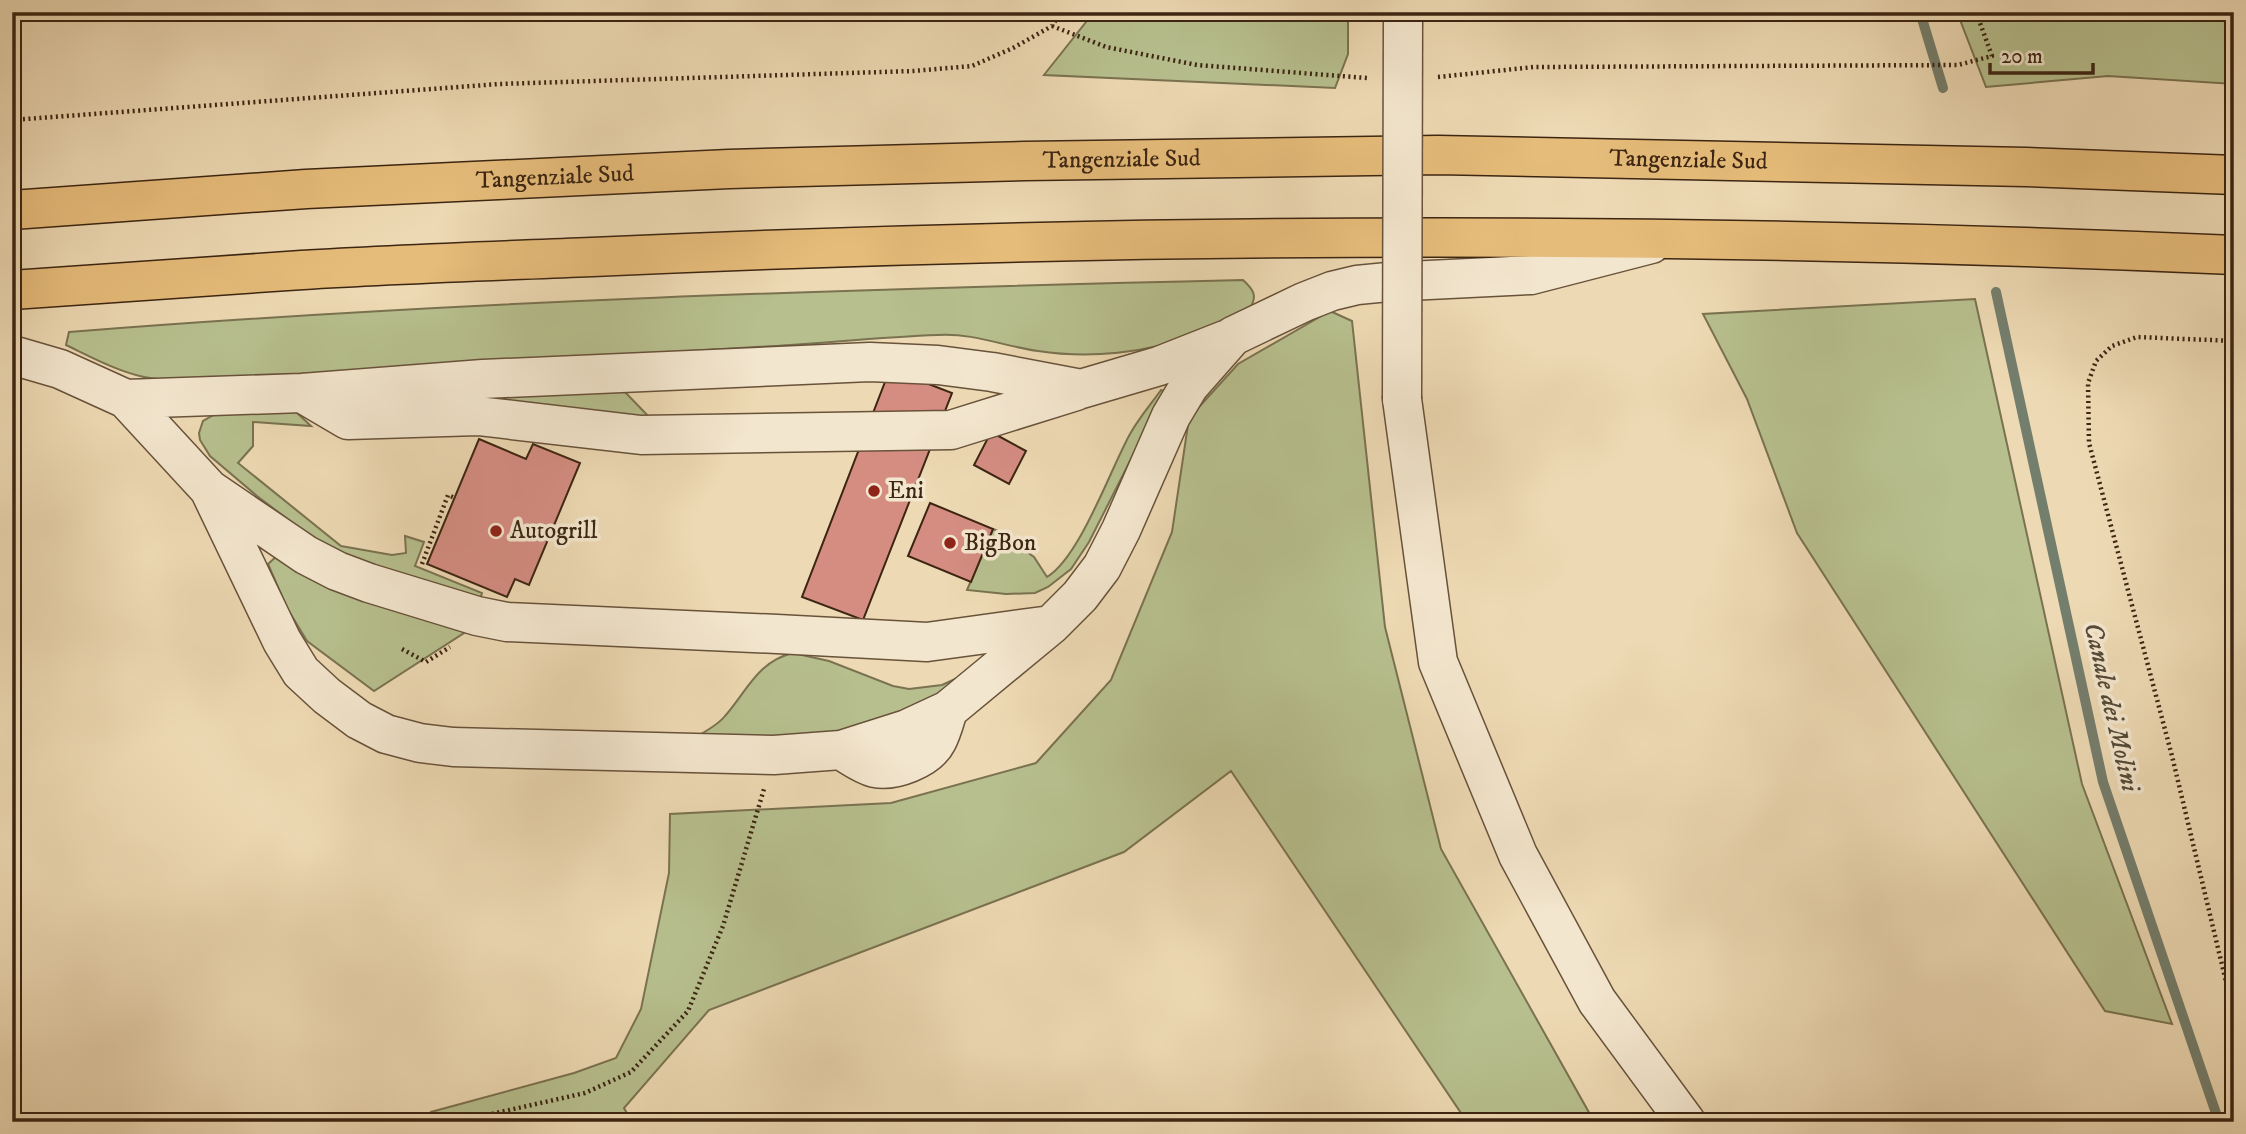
<svg xmlns="http://www.w3.org/2000/svg" width="2246" height="1134" font-family="'IM FELL DW Pica',serif">
<rect width="100%" height="100%" fill="#edd9b3"/>
<filter id="stains"><feTurbulence type="fractalNoise" baseFrequency=".00286" numOctaves="4"/><feColorMatrix values="0 0 0 0 .2 0 0 0 0 .09 0 0 0 0 .02 0 0 0 .5 -.17"/></filter>
<radialGradient id="worn" r=".72"><stop offset=".6" stop-color="#630" stop-opacity="0"/><stop offset="1" stop-color="#630" stop-opacity=".3"/></radialGradient>
<path fill="#b7bf8e" stroke="#7a7250" stroke-width="2" d="M 1094,12 L 1348,12 L 1348,54 L 1335,88 L 1044,75 Z
M 1957,12 L 2234,12 L 2234,84 L 2108,76 L 1986,87 Z
M 1243,280 C 1254,290 1258,296 1249,310 C 1232,318 1214,328 1196,335 C 1146,353 1090,359 1038,351 C 1002,346 975,333 938,335 C 877,337 817,344 756,347 C 569,358 382,369 195,380 C 178,380 161,381 144,377 C 117,371 91,357 66,345 L 69,332 C 459,301 851,289 1243,280 Z
M 1975,299 L 2082,784 L 2172,1024 L 2105,1011 L 1797,533 L 1747,399 L 1703,314 Z
M 1330,311 L 1352,321 L 1385,627 L 1441,849 L 1591,1116 L 1598,1122 L 1467,1122 L 1231,771 L 1124,852 L 709,1010 L 624,1108 L 632,1122 L 422,1122 L 431,1112 L 574,1073 L 616,1058 L 641,1009 L 669,873 L 670,814 L 891,803 L 1036,763 L 1111,680 L 1172,532 L 1189,418 L 1238,364 Z
M 622,389 L 654,422 L 478,403 L 475,396 Z
M 1161,390 L 1165,392 L 1089,542 L 1071,569 L 1048,587 L 1035,593 L 1006,594 L 967,590 L 993,529 L 998,531 L 1034,557 L 1047,577 C 1080,557 1110,470 1130,434 C 1139,418 1151,404 1161,390 Z
M 295,411 L 311,426 L 253,422 L 253,446 L 238,463 L 341,546 L 392,555 L 406,553 L 405,536 L 424,542 L 415,566 L 482,593 L 480,600 L 349,559 L 318,542 L 257,496 L 210,456 L 200,440 L 199,433 L 203,421 L 217,413 Z
M 277,556 L 461,630 L 464,633 L 374,691 L 307,641 L 287,608 L 268,564 Z
M 793,653 L 829,661 L 893,686 L 909,689 L 942,685 L 964,675 L 928,703 L 826,736 L 698,736 C 707,730 718,725 725,716 C 747,691 758,661 793,653 Z"/>
<g fill="none" stroke-linecap="round" stroke-linejoin="round">
<path stroke="#747e6d" stroke-width="10" d="M 1920,12 L 1943,88
M 1996,292 L 2103,782 L 2219,1122"/>
</g>
<path fill="#d58d82" stroke="#3c2512" stroke-width="2" d="M 890,369 L 952,393 L 863,620 L 802,597 Z
M 991,432 L 1026,451 L 1009,484 L 974,465 Z
M 479,439 L 526,459 L 533,444 L 580,463 L 529,585 L 515,579 L 507,597 L 427,564 Z
M 930,503 L 993,529 L 971,582 L 908,556 Z"/>
<g fill="none" stroke-linecap="round" stroke-linejoin="round">
<defs>
<path id="minor" d="M 12,355 L 60,369 L 126,399 L 302,393 L 483,379 L 870,362 L 938,365 L 992,372 L 1081,389 L 1159,366 L 1225,340
M 302,393 L 348,420 L 478,416 L 641,435 L 951,430 L 1076,391
M 126,399 L 209,489 L 282,641 L 301,672 L 327,696 L 359,720 L 386,734 L 420,743 L 453,747 L 774,755 L 841,750 L 907,729 L 948,710 L 1051,625
M 1402,399 L 1438,662 L 1518,855 L 1597,1001 L 1686,1122
M 209,489 L 306,555 L 337,571 L 369,583 L 477,616 L 507,622 L 777,634 L 927,642 L 1051,625 L 1080,596 L 1102,567 L 1121,530 L 1171,416 L 1189,386 L 1233,336 L 1304,302 L 1332,291 L 1357,285 L 1388,282 L 1531,275 L 1651,244
M 841,750 C 851,756 863,765 875,768 C 894,772 928,759 937,741 C 942,732 945,720 948,710"/>
<g id="highway">
<path id="s1" d="M 12,210 L 306,189 L 729,169 L 1025,161 L 1438,155 L 2026,167 L 2234,175"/>
<path d="M 12,290 C 109,284 205,276 302,270 C 399,264 495,261 592,257 C 1139,232 1687,231 2234,255"/>
</g>
</defs>
<use href="#minor" stroke="#68523a" stroke-width="41"/>
<use href="#highway" stroke="#3c2512" stroke-width="41"/>
<path stroke="#3c2512" stroke-width="4.5" stroke-dasharray="2 3.5" stroke-linecap="butt" d="M 1052,26 L 1106,47 L 1197,65 L 1367,78
M 1438,77 L 1534,67 L 1958,65 L 1992,56 L 1976,12
M 12,120 L 499,84 L 913,71 L 972,66 L 1013,48 L 1052,26 L 1061,12
M 2234,341 L 2137,337 L 2112,346 L 2096,361 L 2088,383 L 2089,443 L 2172,756 L 2234,1015
M 422,564 L 448,495 L 455,498
M 402,649 L 426,662 L 450,647
M 478,1122 L 487,1115 L 585,1093 L 631,1072 L 688,1011 L 723,926 L 764,789"/>
<use href="#minor" stroke="#f3e6ce" stroke-width="38"/>
<use href="#highway" stroke="#e6bc7a" stroke-width="38"/>
<defs>
<path id="minor-bridge" d="M 1402,399 L 1403,16"/>
</defs>
<use href="#minor-bridge" stroke="#68523a" stroke-width="41" stroke-linecap="butt"/>
<use href="#minor-bridge" stroke="#f3e6ce" stroke-width="38"/>
</g>
<g fill="#8f2418" stroke="#f3e6ce" stroke-width="2.5">
<circle cx="874" cy="491" r="7"/>
<circle cx="496" cy="531" r="7"/>
<circle cx="950" cy="543" r="7"/>
</g>
<g text-anchor="middle" dominant-baseline="central" stroke-width="7" stroke-linejoin="round" paint-order="stroke">
<g font-size="24" fill="#3c2512" stroke="#f3e6ce">
<text stroke="none"><textPath href="#s1" startOffset="1111">Tangenziale Sud</textPath></text>
<text stroke="none"><textPath href="#s1" startOffset="1678">Tangenziale Sud</textPath></text>
<text stroke="none"><textPath href="#s1" startOffset="544">Tangenziale Sud</textPath></text>
</g>
<g font-size="24" fill="#3c2512" stroke="#f3e6ce" text-anchor="start">
<text x="888" y="491">Eni</text>
<text x="510" y="531">Autogrill</text>
<text x="964" y="543">BigBon</text>
</g>
<g font-size="26" font-style="italic" fill="#544a38" stroke="#f3e6ce">
<text transform="translate(2111 707) rotate(77)">Canale dei Molini</text>
</g>
</g>
<rect width="2246" height="1134" fill="none" stroke="#edd9b3" stroke-width="42"/>
<rect x="14" y="14" width="2218" height="1106" fill="none" stroke="#3c2512" stroke-width="3.5"/>
<rect x="21" y="21" width="2204" height="1092" fill="none" stroke="#3c2512" stroke-width="2"/>
<path d="M1990 63v10h103v-10" fill="none" stroke="#3c2512" stroke-width="3.5"/>
<text x="2001" y="63" font-size="21" fill="#3c2512" stroke="#f3e6ce" stroke-width="5" paint-order="stroke">20 m</text>
<rect width="100%" height="100%" filter="url(#stains)"/>
<rect width="100%" height="100%" fill="url(#worn)"/>
</svg>
